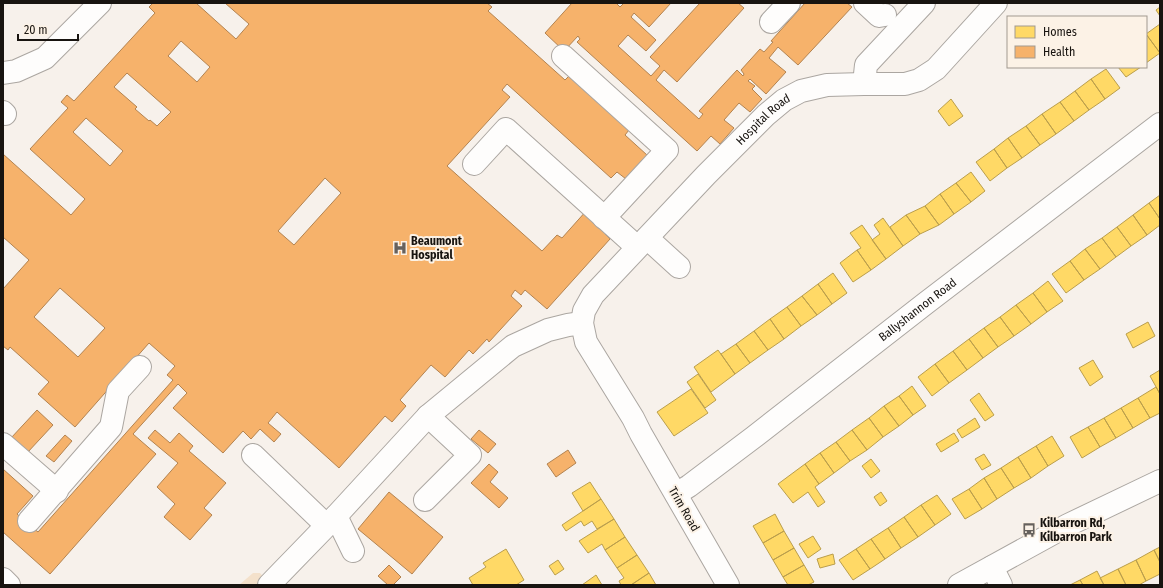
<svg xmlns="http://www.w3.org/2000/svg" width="1163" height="588" font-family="'Fira Sans Condensed',sans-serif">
<rect width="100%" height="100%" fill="#f7f1eb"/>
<path fill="#f4e1cb" d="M 253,573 L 260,573 L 265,579 L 260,585 L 239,585 Z"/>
<path fill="#ffd966" stroke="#ba9e4c" d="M 1160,7 L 1160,16 L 1156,10 Z
M 1160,24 L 1160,53 L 1146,34 Z
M 1146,34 L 1160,53 L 1146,63 Z
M 1118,67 L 1141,67 L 1126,77 Z
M 1106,69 L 1120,88 L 1105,99 L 1091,79 Z
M 1091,79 L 1105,99 L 1089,110 L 1075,91 Z
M 1075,91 L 1089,110 L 1074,121 L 1060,102 Z
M 951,99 L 963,116 L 949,126 L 938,111 Z
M 1060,102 L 1074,121 L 1056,134 L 1042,114 Z
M 1042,114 L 1056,134 L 1040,145 L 1026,126 Z
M 1026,126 L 1040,145 L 1022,158 L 1008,138 Z
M 1008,138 L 1022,158 L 1007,168 L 994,149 Z
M 994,149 L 1007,168 L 990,181 L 976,162 Z
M 971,172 L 985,191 L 971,202 L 956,183 Z
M 956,183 L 971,202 L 954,214 L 940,194 Z
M 940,194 L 954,214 L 939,225 L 925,206 Z
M 1160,195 L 1160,219 L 1149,203 Z
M 1149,203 L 1160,219 L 1160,225 L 1147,235 L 1133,215 Z
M 925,206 L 939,225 L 920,234 L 906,215 Z
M 906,215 L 920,234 L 903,246 L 890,227 Z
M 1133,215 L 1147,235 L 1131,246 L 1117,227 Z
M 883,218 L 903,246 L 886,259 L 872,240 L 880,234 L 874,225 Z
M 862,225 L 886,259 L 871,270 L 857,250 L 861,248 L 850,233 Z
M 1117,227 L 1131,246 L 1116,257 L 1102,238 Z
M 1102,238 L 1116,257 L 1100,269 L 1085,249 Z
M 1085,249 L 1100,269 L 1084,280 L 1070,261 Z
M 857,250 L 871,270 L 853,282 L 840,263 Z
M 1070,261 L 1084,280 L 1066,293 L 1052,274 Z
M 833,273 L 847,293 L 832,304 L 818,284 Z
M 1048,281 L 1063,301 L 1047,312 L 1033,293 Z
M 818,284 L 832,304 L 817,315 L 802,296 Z
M 1033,293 L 1047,312 L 1031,324 L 1016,305 Z
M 802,296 L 817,315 L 801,326 L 787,307 Z
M 1016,305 L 1031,324 L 1014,336 L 1000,317 Z
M 787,307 L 801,326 L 784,339 L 770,319 Z
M 1000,317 L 1014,336 L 998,347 L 984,328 Z
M 770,319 L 784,339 L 768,350 L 754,331 Z
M 1148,322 L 1155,336 L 1133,348 L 1126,334 Z
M 984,328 L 998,347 L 983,358 L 969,339 Z
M 754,331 L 768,350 L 750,363 L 736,344 Z
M 969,339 L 983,358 L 967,370 L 953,351 Z
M 736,344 L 750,363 L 735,374 L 721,354 Z
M 718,350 L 735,374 L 711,392 L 694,367 Z
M 953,351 L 967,370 L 949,383 L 935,364 Z
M 1093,360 L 1103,377 L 1090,386 L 1079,368 Z
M 935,364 L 949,383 L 932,396 L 918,377 Z
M 1160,370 L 1160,394 L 1150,376 Z
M 698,374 L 716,400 L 705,408 L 687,382 Z
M 912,386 L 926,406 L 913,415 L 899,396 Z
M 1156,387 L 1160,394 L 1160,413 L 1150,418 L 1138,398 Z
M 691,389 L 708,413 L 674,436 L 657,412 Z
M 979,393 L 994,415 L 985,421 L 970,400 Z
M 899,396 L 913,415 L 899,426 L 884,406 Z
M 1138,398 L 1150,418 L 1133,428 L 1121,408 Z
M 884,406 L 899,426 L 883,437 L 869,418 Z
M 1121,408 L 1133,428 L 1116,438 L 1104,418 Z
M 869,418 L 883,437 L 867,450 L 852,430 Z
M 975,418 L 980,427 L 962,438 L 957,430 Z
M 1104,418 L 1116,438 L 1100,447 L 1088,427 Z
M 1088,427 L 1100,447 L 1082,458 L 1070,437 Z
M 852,430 L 867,450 L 850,461 L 836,442 Z
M 954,433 L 959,441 L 941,452 L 936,444 Z
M 1052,436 L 1064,456 L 1048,466 L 1036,446 Z
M 836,442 L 850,461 L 834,473 L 820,453 Z
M 1036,446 L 1048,466 L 1031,478 L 1018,457 Z
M 820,453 L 834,473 L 819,484 L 805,464 Z
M 984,454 L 991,465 L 982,470 L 975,459 Z
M 1018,457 L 1031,478 L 1014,488 L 1001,468 Z
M 871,459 L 880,471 L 871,478 L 862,466 Z
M 805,464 L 819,484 L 815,487 L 825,502 L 818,507 L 808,492 L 793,503 L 778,484 Z
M 1001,468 L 1014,488 L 997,499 L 984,478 Z
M 984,478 L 997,499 L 982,509 L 969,489 Z
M 590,482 L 601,499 L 583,511 L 572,493 Z
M 969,489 L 982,509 L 965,519 L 952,499 Z
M 881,492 L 887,501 L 880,506 L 874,497 Z
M 937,495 L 951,514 L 935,525 L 921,505 Z
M 601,499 L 614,519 L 597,529 L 592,521 L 584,526 L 581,521 L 566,531 L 562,525 Z
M 921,505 L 935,525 L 918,537 L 904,517 Z
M 775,514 L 784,531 L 763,543 L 753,526 Z
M 904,517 L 918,537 L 901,548 L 888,528 Z
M 614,519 L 625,537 L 605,550 L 602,544 L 588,553 L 579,541 Z
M 888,528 L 901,548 L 885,559 L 871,539 Z
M 784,531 L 794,548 L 773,560 L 763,543 Z
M 813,536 L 821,549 L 808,558 L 799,544 Z
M 625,537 L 637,555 L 617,568 L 605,550 Z
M 871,539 L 885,559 L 870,569 L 856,549 Z
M 1160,547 L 1160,562 L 1154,550 Z
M 794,548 L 804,565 L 783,577 L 773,560 Z
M 506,549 L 524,580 L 516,585 L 473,585 L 469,578 L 486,567 L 483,563 Z
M 856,549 L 870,569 L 853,580 L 839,560 Z
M 1154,550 L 1160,562 L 1160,574 L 1146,581 L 1136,560 Z
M 833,554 L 835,564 L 820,568 L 817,559 Z
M 637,555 L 649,573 L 631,585 L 621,585 L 619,581 L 624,578 L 617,568 Z
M 558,560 L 564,569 L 555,575 L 549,566 Z
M 1136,560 L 1146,581 L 1139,585 L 1126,585 L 1118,569 Z
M 804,565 L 814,582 L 808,585 L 788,585 L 783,577 Z
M 1118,569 L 1126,585 L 1104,585 L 1100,578 Z
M 1097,571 L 1104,585 L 1083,585 L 1080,580 Z
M 649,573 L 656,585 L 631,585 Z
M 596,575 L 602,585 L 582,585 Z
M 1080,580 L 1083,585 L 1070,585 Z"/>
<path fill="#f6b26b" stroke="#b38350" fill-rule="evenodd" d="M 153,3 L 196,3 L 236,39 L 249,24 L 225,3 L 487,3 L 492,7 L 488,11 L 565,80 L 569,76 L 629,130 L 625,135 L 647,155 L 626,179 L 617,172 L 611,178 L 507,84 L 502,90 L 510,97 L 447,166 L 542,251 L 557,235 L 562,238 L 587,210 L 609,230 L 605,234 L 610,239 L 547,309 L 525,290 L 521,295 L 515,290 L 511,296 L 522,306 L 489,342 L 487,339 L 473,354 L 469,350 L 445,377 L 431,365 L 400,400 L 406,406 L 392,422 L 385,416 L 339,468 L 277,412 L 268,423 L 281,434 L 274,442 L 260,429 L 251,439 L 243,431 L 223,453 L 173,408 L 187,393 L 178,384 L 133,434 L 156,454 L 50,574 L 3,532 L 3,469 L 33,496 L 17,514 L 38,532 L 173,380 L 167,375 L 175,366 L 149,343 L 75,427 L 38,394 L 49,382 L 10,347 L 8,350 L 3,346 L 3,289 L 29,260 L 3,237 L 3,154 L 71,215 L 85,199 L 30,149 L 68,108 L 61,102 L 67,95 L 74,101 L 155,13 L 149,7 ZM 181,41 L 210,67 L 197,82 L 168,56 ZM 127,73 L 171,112 L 157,126 L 150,120 L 149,121 L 135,109 L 137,107 L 114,87 ZM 86,118 L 123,151 L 110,166 L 73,132 ZM 325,178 L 341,193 L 294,245 L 278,231 ZM 60,288 L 105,328 L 78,357 L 34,317 Z
M 572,3 L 616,3 L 620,7 L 624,3 L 671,3 L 649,27 L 634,13 L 631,17 L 656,40 L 646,51 L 628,35 L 618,46 L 651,76 L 660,66 L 650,57 L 700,3 L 738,3 L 744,8 L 677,82 L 664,70 L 656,80 L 699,119 L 703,114 L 699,111 L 737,70 L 743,76 L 744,74 L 741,70 L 760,49 L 764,52 L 773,42 L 771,41 L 805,3 L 847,3 L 852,7 L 798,65 L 778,47 L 769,58 L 786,72 L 766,94 L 750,79 L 748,81 L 755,86 L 752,89 L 762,99 L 750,112 L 739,103 L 724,120 L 734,128 L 720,144 L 711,136 L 697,151 L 577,42 L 580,39 L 578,36 L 564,51 L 545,33 Z
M 37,410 L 53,425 L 27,453 L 11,438 Z
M 155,430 L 170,443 L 179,433 L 193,446 L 189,451 L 226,483 L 204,508 L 212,515 L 190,540 L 164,517 L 175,504 L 157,487 L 178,463 L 148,438 Z
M 479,430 L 496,444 L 488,453 L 471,439 Z
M 65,435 L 72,441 L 54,462 L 46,456 Z
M 568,450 L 576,463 L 556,477 L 547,464 Z
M 489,464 L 498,472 L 490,482 L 508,498 L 499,508 L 471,483 Z
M 389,492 L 443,537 L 412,574 L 358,529 Z
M 389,565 L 401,577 L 393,585 L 388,585 L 378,576 Z"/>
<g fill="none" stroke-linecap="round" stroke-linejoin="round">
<defs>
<g id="minor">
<path d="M 865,3 L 879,16 L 885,15"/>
<path d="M 771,22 L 789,3"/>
<path d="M 563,56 L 667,150 L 604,218"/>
<path d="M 3,73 L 16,71 L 45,58 L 100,3"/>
<path d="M 864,84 L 866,65 L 924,3"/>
<path d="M 3,112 L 5,114"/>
<path d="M 474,164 L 506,129 L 637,247"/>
<path d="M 647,238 L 679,267"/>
<path d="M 3,444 L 57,491"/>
<path d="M 253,455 L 326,525"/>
<path id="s1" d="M 676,494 L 689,486 L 754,437 L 926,303 L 1160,124"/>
<path d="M 425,500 L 470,455 L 428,416"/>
<path d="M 336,516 L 353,551"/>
<path d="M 29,521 L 111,427 L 118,391 L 140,367"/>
<path d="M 992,567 L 1001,585"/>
<path d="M 3,579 L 9,585"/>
<path d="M 269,585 L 336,516 L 428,416 L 513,346 L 548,330 L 568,325 L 582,323"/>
<path id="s2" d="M 728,585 L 641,434 L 633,418 L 586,342 L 582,323 L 584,311 L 593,295 L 706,175 L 766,115 L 784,100 L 801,91 L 827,85 L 864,84 L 905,84 L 919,80 L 936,69 L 996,3"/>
<path d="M 959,585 L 1068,525 L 1160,481"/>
</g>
</defs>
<use href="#minor" stroke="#aba6a1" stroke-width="24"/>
<use href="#minor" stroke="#fefdfc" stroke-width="22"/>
</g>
<defs>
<symbol id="hospital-bare" viewBox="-9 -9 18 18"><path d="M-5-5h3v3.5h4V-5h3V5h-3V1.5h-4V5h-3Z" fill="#66615d" stroke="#fcf2e6" stroke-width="2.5" paint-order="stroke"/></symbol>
<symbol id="bus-bare" viewBox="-9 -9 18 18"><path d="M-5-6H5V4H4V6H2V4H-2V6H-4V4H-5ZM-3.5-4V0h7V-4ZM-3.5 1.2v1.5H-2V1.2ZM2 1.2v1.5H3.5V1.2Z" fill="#66615d" stroke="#fcf2e6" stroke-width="2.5" paint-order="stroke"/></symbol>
</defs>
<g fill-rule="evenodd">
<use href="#hospital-bare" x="390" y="238" width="20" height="20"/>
<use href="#bus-bare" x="1019" y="520" width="20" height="20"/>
</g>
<g text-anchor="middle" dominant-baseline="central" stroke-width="4" stroke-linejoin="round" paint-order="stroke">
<g font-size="12" fill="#181410" stroke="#fcf2e6">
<text stroke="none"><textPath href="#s2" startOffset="576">Hospital Road</textPath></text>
<text stroke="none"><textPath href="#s1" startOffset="304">Ballyshannon Road</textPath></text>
<text transform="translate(684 509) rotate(60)">Trim Road</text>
</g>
<g font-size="12" font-weight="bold" fill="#181410" stroke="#fcf2e6" text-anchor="start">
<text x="411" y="241">Beaumont<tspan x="411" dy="14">Hospital</tspan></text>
<text x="1040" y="523">Kilbarron Rd,<tspan x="1040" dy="14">Kilbarron Park</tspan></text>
</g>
</g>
<rect width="1163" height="588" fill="none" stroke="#181410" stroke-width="8"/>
<rect x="1007" y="16" width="140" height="52" fill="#fcf2e6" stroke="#a19990"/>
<rect x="1015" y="26" width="20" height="12" fill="#ffd966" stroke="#a19990"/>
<text x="1043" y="36" font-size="12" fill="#181410">Homes</text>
<rect x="1015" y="46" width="20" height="12" fill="#f6b26b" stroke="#a19990"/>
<text x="1043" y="56" font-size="12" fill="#181410">Health</text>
<path d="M18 34v6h60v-6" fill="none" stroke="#181410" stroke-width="2"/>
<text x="24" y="34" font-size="12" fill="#181410" stroke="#fcf2e6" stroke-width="3" paint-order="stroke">20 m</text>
</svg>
